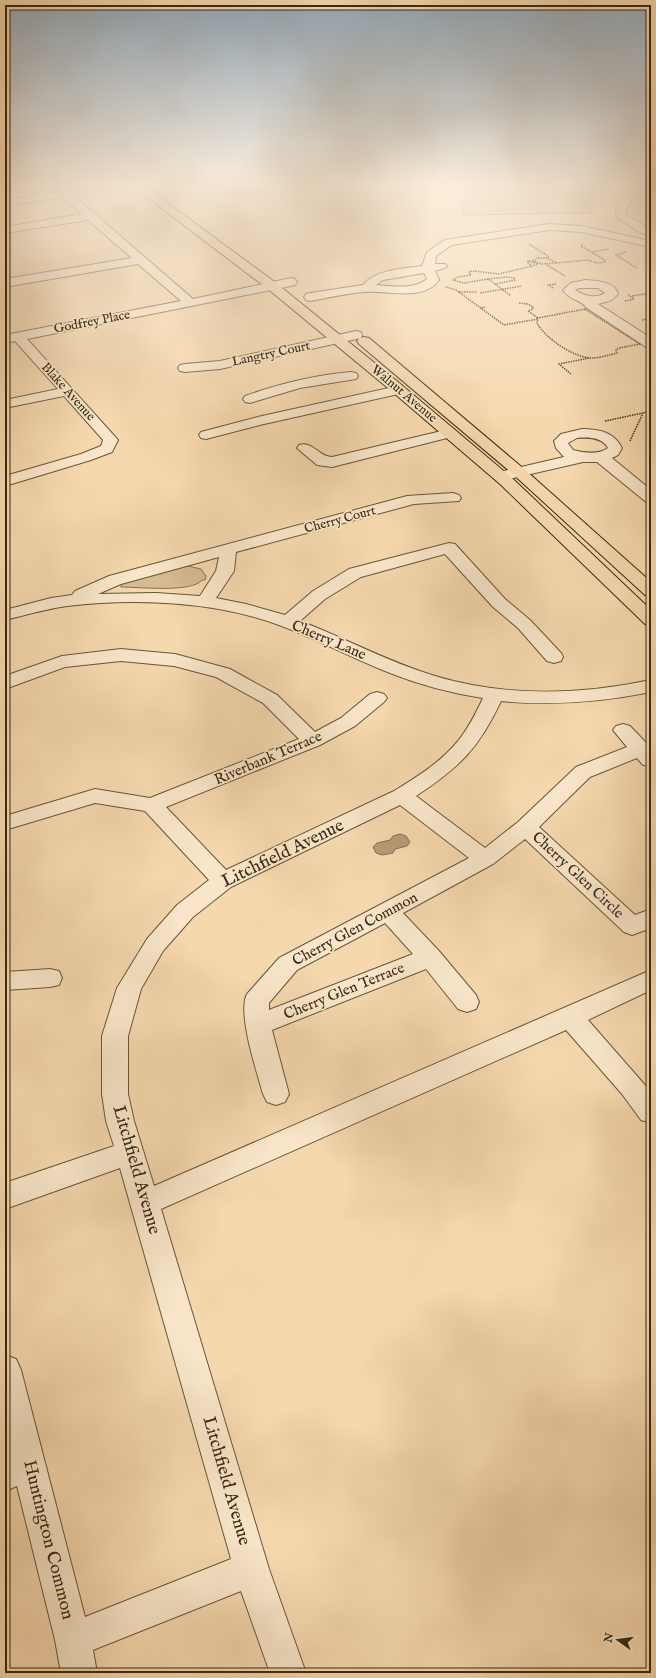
<svg xmlns="http://www.w3.org/2000/svg" width="656" height="1678" font-family="'IM FELL English',serif">
<rect width="100%" height="100%" fill="#f6d8ae"/>
<filter id="stains"><feTurbulence type="fractalNoise" baseFrequency=".005" numOctaves="4"/><feColorMatrix values="0 0 0 0 .2 0 0 0 0 .09 0 0 0 0 .02 0 0 0 .5 -.17"/></filter>
<radialGradient id="worn" r=".72"><stop offset=".6" stop-color="#630" stop-opacity="0"/><stop offset="1" stop-color="#630" stop-opacity=".3"/></radialGradient>
<path fill="#d6ba94" stroke="#887254" d="M 477,188 L 575,188 L 592,213 L 462,215 L 462,201 L 474,189 Z
M 188,566 L 201,569 L 206,576 L 205,580 L 202,580 C 192,593 138,587 121,587 L 121,583 Z"/>
<path fill="#b69c79" stroke="#846e50" d="M 400,834 L 406,836 L 410,842 L 407,846 L 395,849 L 393,853 L 382,855 L 376,853 L 373,847 L 377,843 L 390,840 L 393,836 Z"/>
<g fill="none" stroke-linecap="round" stroke-linejoin="round">
<defs>
<path id="minor" d="M 79,188 L 103,188 L 98,191 L 73,195 L 193,299 L 291,278 L 295,279 L 297,282 L 295,285 L 291,286 L 27,339 L 118,440 L 112,452 L 91,460 L 5,486 L 5,476 L 81,454 L 101,446 L 103,440 L 64,396 L 5,408 L 5,400 L 58,389 L 15,341 L 5,343 L 5,335 L 181,301 L 138,264 L 5,287 L 5,279 L 132,258 L 88,220 L 5,233 L 5,227 L 82,214 L 62,197 L 5,206 L 5,200 Z
M 638,188 L 651,188 L 651,191 C 637,194 626,199 626,215 L 651,229 L 651,236 L 639,232 L 616,216 C 616,201 624,192 638,188 Z
M 549,224 L 581,226 L 651,241 L 651,247 L 581,232 L 549,230 L 452,245 L 436,256 L 435,264 L 445,264 L 447,266 L 445,268 L 435,271 L 439,280 C 424,302 387,290 365,292 C 347,293 328,298 310,301 L 306,300 L 304,297 L 306,294 L 310,293 L 363,285 C 376,269 403,269 422,266 L 427,252 L 445,240 ZM 424,273 L 427,279 C 414,290 392,286 376,285 L 383,280 Z
M 585,280 C 596,281 615,281 618,294 C 613,301 606,302 598,304 L 651,338 L 651,348 L 646,347 L 587,308 C 580,299 569,300 563,290 L 571,283 ZM 579,288 L 598,288 L 605,293 C 596,299 584,296 575,290 Z
M 356,331 L 361,332 L 362,335 L 361,338 L 220,369 L 185,372 L 180,371 L 178,368 L 180,365 L 185,364 L 220,361 Z
M 351,372 L 356,373 L 358,376 L 356,379 L 300,388 L 250,403 L 245,402 L 243,399 L 245,396 C 279,384 315,375 351,372 Z
M 398,386 L 403,387 L 405,390 L 403,393 L 264,424 L 206,439 L 201,438 L 199,435 L 201,432 L 262,416 Z
M 450,429 L 455,430 L 457,433 L 455,436 L 332,467 L 317,465 L 297,448 L 299,445 C 313,441 319,457 332,457 Z
M 582,429 C 599,429 614,432 622,448 L 618,455 L 612,458 L 651,490 L 651,503 L 645,501 L 597,462 L 583,462 L 500,481 L 495,479 L 492,476 L 495,473 L 564,457 L 556,448 L 554,441 L 561,434 ZM 577,438 C 588,437 602,437 608,448 C 598,455 585,453 573,450 L 568,443 Z
M 453,493 L 459,495 L 461,498 L 459,501 L 414,504 L 236,552 L 234,571 L 216,598 L 246,604 L 285,615 L 313,591 L 349,569 L 449,543 L 455,544 L 505,599 L 530,620 L 561,653 L 563,657 L 561,661 L 554,663 L 547,661 L 518,628 L 493,607 L 445,554 L 361,577 L 325,599 L 300,621 C 345,638 388,662 435,676 C 505,697 580,695 651,680 L 651,692 C 601,702 552,706 501,701 C 479,748 460,767 416,796 L 485,848 L 518,822 L 576,767 L 627,747 L 613,730 L 616,726 L 623,724 L 630,726 L 651,748 L 651,766 L 643,765 L 637,758 L 590,777 L 539,827 L 635,915 L 651,909 L 651,928 L 632,935 L 624,932 L 525,839 L 493,864 L 403,913 L 439,951 L 476,995 L 479,1002 L 476,1009 L 467,1012 L 458,1009 L 426,969 L 272,1030 L 289,1094 L 285,1102 L 276,1105 L 267,1102 L 263,1094 C 257,1072 237,1013 247,994 L 279,958 L 469,858 L 400,805 L 231,887 L 193,917 L 163,951 L 141,989 L 128,1036 L 128,1094 L 134,1121 L 154,1186 L 651,970 L 651,990 L 588,1020 L 651,1092 L 651,1123 L 641,1120 L 622,1094 L 566,1030 L 161,1209 L 269,1569 L 306,1673 L 270,1673 L 241,1591 L 93,1650 L 97,1673 L 61,1673 L 55,1640 L 17,1486 L 5,1491 L 5,1457 L 10,1455 L 5,1435 L 5,1355 L 16,1359 L 21,1370 L 85,1617 L 231,1559 L 120,1168 L 5,1209 L 5,1183 L 114,1146 L 106,1121 L 102,1094 L 102,1036 L 117,988 L 147,939 L 177,905 L 209,880 L 145,811 L 95,803 L 5,830 L 5,816 L 95,789 L 150,798 L 299,739 L 263,703 L 216,677 L 174,666 L 121,661 L 65,667 L 5,689 L 5,676 L 62,656 L 121,649 L 175,654 L 230,669 L 277,695 L 315,732 L 341,718 L 370,694 L 377,692 L 384,694 L 387,698 L 384,702 L 355,726 L 320,745 L 166,807 L 226,870 L 394,791 C 417,777 441,762 458,741 C 468,729 476,713 483,698 C 451,693 420,685 390,673 C 352,658 317,639 279,625 C 214,601 135,598 67,606 C 46,609 25,615 5,620 L 5,610 L 51,598 L 72,595 L 75,591 L 109,576 L 407,496 ZM 219,557 L 216,571 L 200,596 L 156,593 L 98,594 L 121,584 ZM 385,923 L 413,954 L 269,1010 L 269,1003 L 297,970 Z
M 50,969 L 59,971 L 62,978 L 59,985 L 50,987 L 5,990 L 5,972 Z"/>
<path id="major" d="M 135,188 L 147,188 L 276,283 L 398,382 L 512,478 L 651,610 L 651,625 L 645,624 L 500,484 L 388,388 L 268,289 Z
M 364,337 L 369,338 L 524,469 L 651,582 L 651,596 L 645,595 L 514,475 L 359,344 L 357,341 L 359,338 Z"/>
</defs>
<use href="#minor" stroke="#68553a" stroke-width="2"/>
<use href="#major" stroke="#392913" stroke-width="2"/>
<path stroke="#392913" stroke-width="1.5" stroke-dasharray="1.5 1" stroke-linecap="butt" d="M 529,244 L 548,256 L 548,259
M 592,252 L 609,249
M 626,252 L 616,255 L 637,268
M 538,258 L 548,258 L 556,263 L 542,264 L 533,261 Z
M 529,261 L 538,264 L 532,266 L 527,262 Z
M 556,263 L 588,260 L 597,263 L 605,262 L 605,260 L 581,246 L 583,243
M 547,265 L 565,276
M 647,274 L 651,274
M 506,277 L 514,278 L 515,280 L 495,284 L 488,279 Z
M 488,279 L 464,283 L 453,280 L 458,277 L 471,275 L 469,272 L 473,271 L 499,274 L 532,266
M 495,284 L 511,296
M 446,287 L 456,290 L 504,325 L 538,319
M 553,288 L 548,285 L 556,284
M 459,292 L 477,292
M 480,293 L 522,286
M 632,296 L 651,293
M 625,301 L 634,299 L 627,294
M 519,303 L 528,304 L 533,307 L 533,309 L 528,311 L 538,318
M 481,308 L 486,307
M 585,309 L 640,344 L 619,348 L 616,350 L 617,353 C 609,355 600,358 592,358 C 574,358 545,338 537,323 L 538,318 Z
M 642,320 L 651,318
M 571,374 L 559,364 L 589,358
M 605,421 L 643,413
M 630,441 L 643,413 L 651,411"/>
<use href="#minor" fill="#f9e6ca" fill-rule="evenodd"/>
<use href="#major" fill="#f6d8ae" fill-rule="evenodd"/>
<path stroke="#392913" stroke-width="1.5" stroke-dasharray="3.5 3.5" stroke-linecap="butt" d="M 5,195 L 48,188"/>
</g>
<linearGradient id="sky" x2="0" y2="1"><stop stop-color="#94aabc"/><stop offset="0.44" stop-color="#fbeddb"/><stop offset="1" stop-color="#fbeddb" stop-opacity="0"/></linearGradient>
<rect width="656" height="423" fill="url(#sky)"/>
<g text-anchor="middle" dominant-baseline="central" stroke-width="3.5" stroke-linejoin="round" paint-order="stroke">
<g font-size="13" fill="#392913" stroke="#f9e6ca">
<text transform="translate(92 322) rotate(-11)">Godfrey Place</text>
<text transform="translate(271 354) rotate(-12)">Langtry Court</text>
<text transform="translate(68 392) rotate(48)">Blake Avenue</text>
<text transform="translate(404 394) rotate(40)">Walnut Avenue</text>
<text transform="translate(340 520) rotate(-15)">Cherry Court</text>
</g>
<g font-size="15" fill="#392913" stroke="#f9e6ca">
<text transform="translate(329 640) rotate(23)">Cherry Lane</text>
<text transform="translate(268 758) rotate(-23)">Riverbank Terrace</text>
<text transform="translate(578 875) rotate(43)">Cherry Glen Circle</text>
<text transform="translate(355 929) rotate(-28)">Cherry Glen Common</text>
<text transform="translate(344 991) rotate(-22)">Cherry Glen Terrace</text>
</g>
<g font-size="18" fill="#392913" stroke="#f9e6ca">
<text transform="translate(283 854) rotate(-26)">Litchfield Avenue</text>
<text transform="translate(136 1170) rotate(74)">Litchfield Avenue</text>
<text transform="translate(226 1481) rotate(74)">Litchfield Avenue</text>
<text transform="translate(48 1540) rotate(76)">Huntington Common</text>
</g>
</g>
<rect width="656" height="1678" fill="none" stroke="#f6d8ae" stroke-width="20"/>
<rect x="6" y="6" width="644" height="1666" fill="none" stroke="#392913" stroke-width="2"/>
<rect x="10" y="10" width="636" height="1658" fill="none" stroke="#392913"/>
<g transform="translate(618 1640) rotate(284)" stroke="#f9e6ca" stroke-width="3" paint-order="stroke">
<path d="M0-3L7 15L0 10L-7 15Z" fill="#392913"/>
<text y="-6" font-size="11" font-weight="bold" text-anchor="middle" fill="#392913">N</text>
</g>
<rect width="100%" height="100%" filter="url(#stains)"/>
<rect width="100%" height="100%" fill="url(#worn)"/>
</svg>
